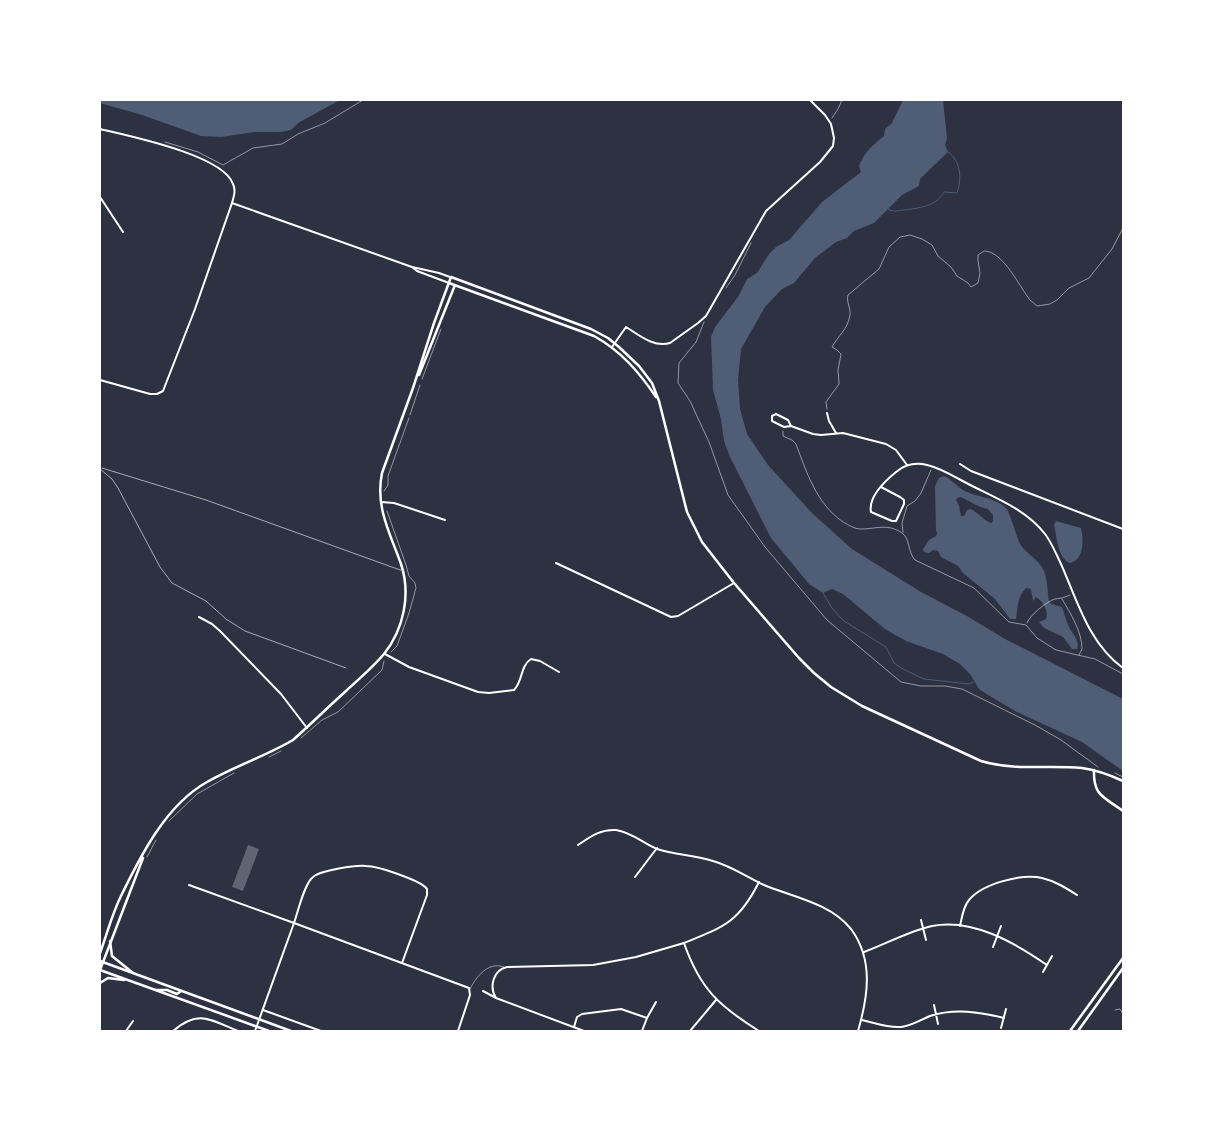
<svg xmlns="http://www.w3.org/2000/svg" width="1223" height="1131" font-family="'Exo 2',sans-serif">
<rect width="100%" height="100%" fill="#2d3142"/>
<path fill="#4f5d75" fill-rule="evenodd" d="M 100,100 L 340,100 L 298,123 L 291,130 L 281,132 L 255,132 L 221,137 L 201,136 L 142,115 L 100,103 Z
M 903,100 L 943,100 L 947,138 L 945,145 L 948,152 L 920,179 L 919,186 L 902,195 L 874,223 L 854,231 L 847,238 L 836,242 L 815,258 L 794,283 L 782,289 L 765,307 L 741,349 L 738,380 L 740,409 L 747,434 L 768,465 L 812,513 L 852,549 L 921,592 L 967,616 L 1005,639 L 1123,699 L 1123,771 L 1082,742 L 1017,712 L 988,695 L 979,689 L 970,674 L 960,664 L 943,654 L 906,641 L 885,629 L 843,594 L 832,589 L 823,593 L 809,584 L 771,538 L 730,457 L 724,441 L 721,419 L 713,390 L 711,337 L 715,327 L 738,297 L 747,279 L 757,273 L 769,254 L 776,247 L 789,240 L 822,202 L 861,172 L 859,166 C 864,152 873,145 884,136 L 885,129 L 892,123 Z
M 944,476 C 952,479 956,486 963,490 C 977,498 996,497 1007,509 C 1012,520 1015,531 1019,542 C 1023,551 1036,558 1042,567 C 1048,577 1047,591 1049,601 L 1051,604 L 1062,607 C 1064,613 1066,620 1069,627 C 1073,635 1080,640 1077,649 L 1072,649 L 1063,637 L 1044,628 L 1039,622 L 1046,619 C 1049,611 1043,601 1036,597 L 1033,601 L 1031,589 L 1026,588 C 1017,597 1018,607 1016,619 L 1010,619 L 995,599 L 963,573 L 958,566 L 941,557 L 938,551 L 933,550 L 929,553 L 924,552 L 923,549 L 929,540 L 936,536 L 937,534 L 936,530 L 935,486 L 939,478 ZM 960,497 C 970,501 979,508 988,509 L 993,515 L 993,521 L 991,523 C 985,521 977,512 971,509 L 967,510 L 964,516 L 961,516 L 959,506 L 956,499 Z
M 1056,521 L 1081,528 C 1084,540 1084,561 1069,563 C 1057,556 1057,536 1054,525 Z"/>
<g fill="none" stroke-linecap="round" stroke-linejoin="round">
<path stroke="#4f5d75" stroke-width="1" d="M 888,209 C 895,213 897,210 904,210 C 918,208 936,207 944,192 L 957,193 C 962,178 961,161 948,152
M 823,593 L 832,608 L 844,621 L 886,647 L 894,663 L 903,669 L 924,679 L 969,684 L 974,682"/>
</g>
<path fill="#626471" d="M 248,845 L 259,849 L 243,891 L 232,887 Z"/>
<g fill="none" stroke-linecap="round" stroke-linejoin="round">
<path stroke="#fff" stroke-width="0.5" d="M 832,118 L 838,109 L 842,100
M 165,142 L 198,152 L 223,165 L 253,148 L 282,144 L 298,134 L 325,123 L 363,100
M 726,288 L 735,275 L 751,243
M 704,322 L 696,342 L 679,363 L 678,383 L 690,401 L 709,442 L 728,495 L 765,547 L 827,620 L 901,682 L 921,686 L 945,686 L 962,689 L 1035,725 L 1061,740 L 1098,767
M 422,379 L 441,329
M 827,409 L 826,402 L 839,384 L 838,370 L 841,354 L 837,350 L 832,347 C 838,336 848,329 850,315 C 851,308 846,302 848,295 L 879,269 L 889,247 L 900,237 L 910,235 L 922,239 L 932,245 L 938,256 L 951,267 L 957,276 L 968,283 L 971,287 L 978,283 L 980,273 L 978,261 L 978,255 L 984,251 C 1003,251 1019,286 1030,300 L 1037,306 L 1050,304 L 1057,300 L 1069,288 L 1089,278 L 1112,249 L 1123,228
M 410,415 L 420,385
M 783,431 L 783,436 L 792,440 L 796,444 C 807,473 816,503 843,522 C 849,525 854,529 861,529 C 877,529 887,523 902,533 C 910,538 908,553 915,560 L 974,588 L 1009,622 L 1026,625 L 1037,638 L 1056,650 L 1095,659 L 1123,674
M 384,491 L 388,485 L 388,476 L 409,418
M 387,511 L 406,565 L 409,576 L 415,583 L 416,588 L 409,613 L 397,646 L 391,652
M 903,532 L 902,523 L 907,506 L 915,501 L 921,493 L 931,470
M 1062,599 C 1071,614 1082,632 1082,649 L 1079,655
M 1027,623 C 1029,616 1047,601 1055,599 C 1061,598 1064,598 1070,595
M 301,738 L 322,720 L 338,712 L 382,670 L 384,661
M 269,757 L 281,751
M 1115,773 L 1123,777
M 169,821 L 197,794 L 234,773
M 147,857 L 156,840
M 1115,1010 L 1120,1009 L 1123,1014"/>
<path stroke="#fff" stroke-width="0.5" d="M 470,989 C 476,977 488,961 504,967"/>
<path stroke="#fff" stroke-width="2" d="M 100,129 C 129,136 223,155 233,184 C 236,190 234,196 232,203 L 195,309 L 163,391 L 157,394 L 150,394 L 100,380
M 100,197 L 123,232
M 612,347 L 626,327 C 639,335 654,348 670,343 L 698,323 L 706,316 L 766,211 L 820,162 L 833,146 L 834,138 L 831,124 L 825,115 L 810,100
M 827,413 L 829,421 L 836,433
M 791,426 L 788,420 L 776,414 L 772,416 L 772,421 L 784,427 L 791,426 L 813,434 L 821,435 L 843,433 L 886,444 L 896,450 L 907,465
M 960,464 L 971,471 L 1123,529
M 881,487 L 900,497 L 904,500 L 904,504 L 896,521 L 892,521 L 871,512 C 868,497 885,481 896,472 C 916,455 939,468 959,479 C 989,496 1023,506 1045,534 C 1052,543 1056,554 1061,564 C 1077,600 1089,644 1123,668
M 381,502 L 394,503 L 445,520
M 556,563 L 671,617 L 678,616 L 734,583
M 199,617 L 212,624 L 220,631 L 281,694 L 307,728
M 385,654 L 409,667 L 478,692 L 489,693 L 514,690 C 523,681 520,666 531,659 L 540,661 L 559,672
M 578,845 C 590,837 600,829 616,830 C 631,832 643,843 657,849 C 675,855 694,855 713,861 C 731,866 747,877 764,885 C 793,897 830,903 851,929 C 874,960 868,997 858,1031
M 635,877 L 657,848
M 189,885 L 294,923 C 298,912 304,884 313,877 C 321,870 356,865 366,866 C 378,866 422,881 427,889 L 427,895 L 402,963
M 921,920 L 926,940
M 960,926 C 962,917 963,907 969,900 C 982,884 1022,873 1042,878 C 1055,881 1066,888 1077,895
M 684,943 C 724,927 739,922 759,882
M 993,947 L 1001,926
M 864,952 C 886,944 909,931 932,926 C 973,918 1015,943 1047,965
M 1043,972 L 1052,956
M 483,991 L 496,998
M 934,1005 L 938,1024
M 263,1010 L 321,1031
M 862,1020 C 875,1023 888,1028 901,1027 C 911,1026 920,1020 930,1016 C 955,1008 979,1012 1004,1018
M 574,1027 L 577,1017 L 582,1014 L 621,1009 L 647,1018
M 1001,1028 L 1006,1009
M 126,1031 L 133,1021
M 173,1031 C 199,1009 210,1020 238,1031
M 642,1031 L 647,1018 L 656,1002
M 690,1031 L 716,1000"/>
<path stroke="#fff" stroke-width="2" d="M 232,203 L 412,267 L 417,271 L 449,283
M 412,267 L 439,273 L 450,277
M 255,1031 L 294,923 L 469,988 L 470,995 L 458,1031
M 584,1031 L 496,998 C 489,987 493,970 507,967 L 593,965 L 636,957 L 684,943 C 700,989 719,1006 759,1031"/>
<path stroke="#fff" stroke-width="2.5" d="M 449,283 L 594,336 C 621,351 639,372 656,397
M 419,375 L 455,285
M 100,953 C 107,934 112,914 121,896 C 141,855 166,805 207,782 C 235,766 266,756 293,740 C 311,724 328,707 346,691 C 359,679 373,667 384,654 C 404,629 411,594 401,564 C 390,533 375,507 382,473 L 413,388 L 434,323 L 451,277 L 591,329 L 608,338 L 619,347 L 639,366 L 652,383 L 659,401 L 687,512 L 702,542 L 734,583 L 799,658 L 814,673 L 831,687 L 862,706 L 981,761 C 1015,771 1047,765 1082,768 C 1097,770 1110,775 1123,781
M 100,970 L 143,858"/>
<path stroke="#fff" stroke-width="2.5" d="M 1094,770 C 1093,796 1104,797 1123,811
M 110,941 L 112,956 L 133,973
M 100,961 L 291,1031
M 100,970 L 269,1031
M 100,983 L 108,978 L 124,980
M 156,990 L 167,990 L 177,994 L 181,991
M 1070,1031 L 1123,958
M 1078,1031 L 1123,968"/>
<path stroke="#abadb3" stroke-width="1" d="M 102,468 L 206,500 L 403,571
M 100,469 L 112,479 L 118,488 L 160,567 L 172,583 L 206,601 L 226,619 L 245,631 L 346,668"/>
</g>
<rect width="1223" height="1131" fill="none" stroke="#ffffff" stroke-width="202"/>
</svg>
